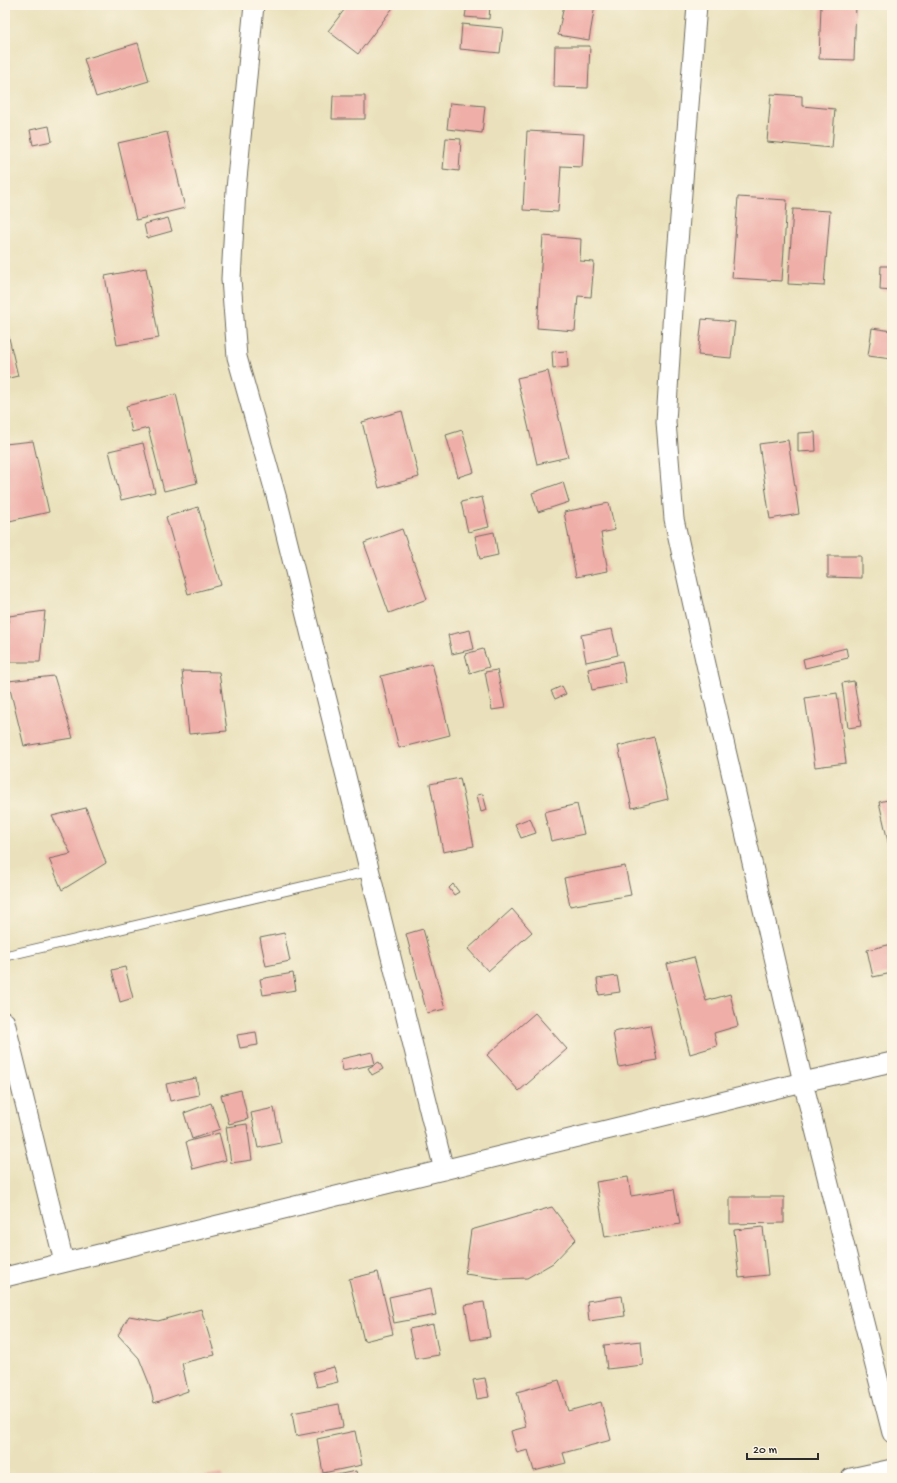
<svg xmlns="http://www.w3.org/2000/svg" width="897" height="1483" font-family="'Gochi Hand',sans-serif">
<rect width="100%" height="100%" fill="#fcf5e5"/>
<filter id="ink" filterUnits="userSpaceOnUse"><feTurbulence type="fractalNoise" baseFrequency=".025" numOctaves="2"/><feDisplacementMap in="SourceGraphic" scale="8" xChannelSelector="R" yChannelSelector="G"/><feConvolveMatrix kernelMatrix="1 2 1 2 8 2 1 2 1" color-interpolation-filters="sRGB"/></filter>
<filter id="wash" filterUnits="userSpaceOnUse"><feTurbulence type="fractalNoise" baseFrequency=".012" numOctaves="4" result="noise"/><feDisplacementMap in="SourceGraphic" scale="16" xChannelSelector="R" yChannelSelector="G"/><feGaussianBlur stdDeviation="0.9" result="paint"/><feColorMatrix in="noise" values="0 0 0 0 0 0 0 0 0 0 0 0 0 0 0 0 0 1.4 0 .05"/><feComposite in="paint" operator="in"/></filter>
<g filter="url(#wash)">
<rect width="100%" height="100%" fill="#eae1bc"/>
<g id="blocks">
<path fill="#efaea8" d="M 348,5 L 395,5 L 358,54 L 328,31 Z
M 467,5 L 490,5 L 489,19 L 465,17 Z
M 564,5 L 595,5 L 589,40 L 558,35 Z
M 821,5 L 856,5 L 854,60 L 819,59 Z
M 462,24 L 503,28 L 500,53 L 460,49 Z
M 138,43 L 149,81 L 96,97 L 84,59 Z
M 555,46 L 590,46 L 588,88 L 554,87 Z
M 771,94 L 802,96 L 802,106 L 835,109 L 832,148 L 767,142 Z
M 333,96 L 365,96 L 365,119 L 332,119 Z
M 450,103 L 485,106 L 482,133 L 447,129 Z
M 49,126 L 52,141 L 33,145 L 30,130 Z
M 527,131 L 584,134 L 582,167 L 561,166 L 558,212 L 523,210 Z
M 167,132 L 185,208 L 136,220 L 118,143 Z
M 446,138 L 461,139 L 459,171 L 443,169 Z
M 738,197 L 787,200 L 782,281 L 732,278 Z
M 793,209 L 830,211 L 824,286 L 788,284 Z
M 168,218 L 172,231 L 147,238 L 144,224 Z
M 543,236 L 581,239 L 580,261 L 594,262 L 591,297 L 578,296 L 575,331 L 537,328 Z
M 881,266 L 892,266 L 892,291 L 880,290 Z
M 146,268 L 159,338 L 117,345 L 105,276 Z
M 702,319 L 735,322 L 731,358 L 698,355 Z
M 5,321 L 18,376 L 5,379 Z
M 872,328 L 892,331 L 892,359 L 868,356 Z
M 567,351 L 568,367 L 553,369 L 552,352 Z
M 548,371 L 568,457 L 537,464 L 517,378 Z
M 176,394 L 197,483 L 164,491 L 148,428 L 132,432 L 126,406 Z
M 402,411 L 419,477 L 379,488 L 362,422 Z
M 462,430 L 474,472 L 458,477 L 446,435 Z
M 815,432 L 816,451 L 798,452 L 798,433 Z
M 788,440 L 799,514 L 770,519 L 759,444 Z
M 33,441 L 49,512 L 5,522 L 5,444 Z
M 143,443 L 155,492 L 121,500 L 109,451 Z
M 563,482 L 569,502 L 538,512 L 532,493 Z
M 482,497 L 489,527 L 468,532 L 461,502 Z
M 609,503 L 615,530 L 601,533 L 608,571 L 576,577 L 564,512 Z
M 198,507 L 221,585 L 188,594 L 166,517 Z
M 402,529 L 427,599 L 389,613 L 364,543 Z
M 494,532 L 498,555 L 480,559 L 475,536 Z
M 828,556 L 861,556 L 861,578 L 828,577 Z
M 45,611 L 40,662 L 6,662 L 9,616 Z
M 612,629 L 618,655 L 586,662 L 581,635 Z
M 470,630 L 474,649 L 452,654 L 448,635 Z
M 846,648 L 848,658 L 805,668 L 803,659 Z
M 483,649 L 489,667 L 470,673 L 465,654 Z
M 622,661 L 626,683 L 592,690 L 588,669 Z
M 432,663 L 450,735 L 399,748 L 381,676 Z
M 497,670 L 505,708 L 492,710 L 485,672 Z
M 182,671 L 219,672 L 227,731 L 189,734 Z
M 54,676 L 73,738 L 24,746 L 8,681 Z
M 854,681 L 861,726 L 848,728 L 842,683 Z
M 562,686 L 566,694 L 555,699 L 551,691 Z
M 837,693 L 846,763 L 815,767 L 805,698 Z
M 654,737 L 668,799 L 632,808 L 618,746 Z
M 460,778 L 474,846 L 443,852 L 430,784 Z
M 483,794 L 487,810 L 481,812 L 477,795 Z
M 892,799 L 892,855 L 891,855 L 879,802 Z
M 577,804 L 584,834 L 551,841 L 544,812 Z
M 86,808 L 106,863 L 62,890 L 49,859 L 71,854 L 52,816 Z
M 530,818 L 536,833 L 521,838 L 515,824 Z
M 625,866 L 631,895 L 570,906 L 564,878 Z
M 453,884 L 459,892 L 454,895 L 449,888 Z
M 512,909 L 532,932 L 488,971 L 468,949 Z
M 423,929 L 445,1009 L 427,1013 L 406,934 Z
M 284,933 L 290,961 L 266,966 L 260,938 Z
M 892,944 L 892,973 L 873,977 L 867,950 Z
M 694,957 L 706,1001 L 730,994 L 738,1026 L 714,1033 L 717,1046 L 690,1054 L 667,964 Z
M 125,967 L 133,998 L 120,1002 L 112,970 Z
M 293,973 L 296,990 L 263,995 L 260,979 Z
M 617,976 L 620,992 L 599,995 L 597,979 Z
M 535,1013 L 567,1049 L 519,1091 L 487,1055 Z
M 650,1025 L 657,1060 L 619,1067 L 613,1032 Z
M 256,1032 L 258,1045 L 240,1048 L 237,1035 Z
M 372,1052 L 375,1064 L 343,1071 L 341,1059 Z
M 379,1062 L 383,1069 L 372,1075 L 368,1068 Z
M 196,1078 L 199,1095 L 170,1101 L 166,1084 Z
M 241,1090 L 248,1119 L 229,1124 L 221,1095 Z
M 211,1103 L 220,1129 L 192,1139 L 184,1113 Z
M 274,1108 L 281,1143 L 258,1148 L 251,1113 Z
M 247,1124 L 252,1160 L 231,1163 L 226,1127 Z
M 219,1133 L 226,1160 L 193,1169 L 186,1142 Z
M 628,1177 L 631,1196 L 674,1189 L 680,1224 L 605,1237 L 596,1182 Z
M 730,1197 L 784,1197 L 784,1223 L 730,1224 Z
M 552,1207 L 576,1239 L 553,1263 L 527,1278 L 501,1279 L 465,1274 L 471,1230 Z
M 763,1227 L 768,1275 L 739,1278 L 734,1230 Z
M 378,1272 L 393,1334 L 364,1341 L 349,1279 Z
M 431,1288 L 436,1315 L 394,1323 L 389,1297 Z
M 622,1296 L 625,1316 L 589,1321 L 587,1301 Z
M 484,1302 L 490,1337 L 471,1340 L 465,1305 Z
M 201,1309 L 215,1355 L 182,1363 L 188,1391 L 154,1403 L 149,1383 L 139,1358 L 118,1335 L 129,1316 L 158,1321 Z
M 433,1324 L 439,1355 L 415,1359 L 409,1329 Z
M 641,1341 L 643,1365 L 607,1369 L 604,1345 Z
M 334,1367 L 338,1382 L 317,1387 L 313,1372 Z
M 485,1378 L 489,1397 L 477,1399 L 473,1380 Z
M 559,1380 L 568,1411 L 601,1402 L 611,1440 L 563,1453 L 566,1463 L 534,1471 L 528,1450 L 517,1453 L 511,1431 L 526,1427 L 517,1392 Z
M 339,1404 L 343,1427 L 296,1436 L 292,1413 Z
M 355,1431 L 362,1465 L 323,1473 L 317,1439 Z
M 356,1471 L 358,1478 L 326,1478 L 326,1477 Z
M 91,1473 L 102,1478 L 89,1478 Z
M 222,1474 L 223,1478 L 203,1478 L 203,1477 Z"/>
</g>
</g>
<g filter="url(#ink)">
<use href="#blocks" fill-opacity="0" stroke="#6e6b5e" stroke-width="1"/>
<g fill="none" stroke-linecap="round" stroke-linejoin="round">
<defs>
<path id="lane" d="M 5,956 L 370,871"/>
<path id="street" d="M 254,5 L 236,189 L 231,279 L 237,357 L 277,499 L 444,1170
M 697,5 L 674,293 L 666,422 L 674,519 L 705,660 L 803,1082 L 892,1433
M 5,1022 L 64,1262
M 5,1277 L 803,1082 L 892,1062
M 851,1478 L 892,1469"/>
</defs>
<use href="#lane" stroke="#6e6b5e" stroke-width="11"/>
<use href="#street" stroke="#6e6b5e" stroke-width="21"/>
<use href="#lane" stroke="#fff" stroke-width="9"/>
<use href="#street" stroke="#fff" stroke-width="19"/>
</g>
</g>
<rect width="897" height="1483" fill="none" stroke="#fcf5e5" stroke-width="20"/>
<path d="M747 1453v6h71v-6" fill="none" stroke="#2b2b2b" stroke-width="2"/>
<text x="753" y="1453" font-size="12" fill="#2b2b2b" stroke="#fcf5e5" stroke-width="3" paint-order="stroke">20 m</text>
</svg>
